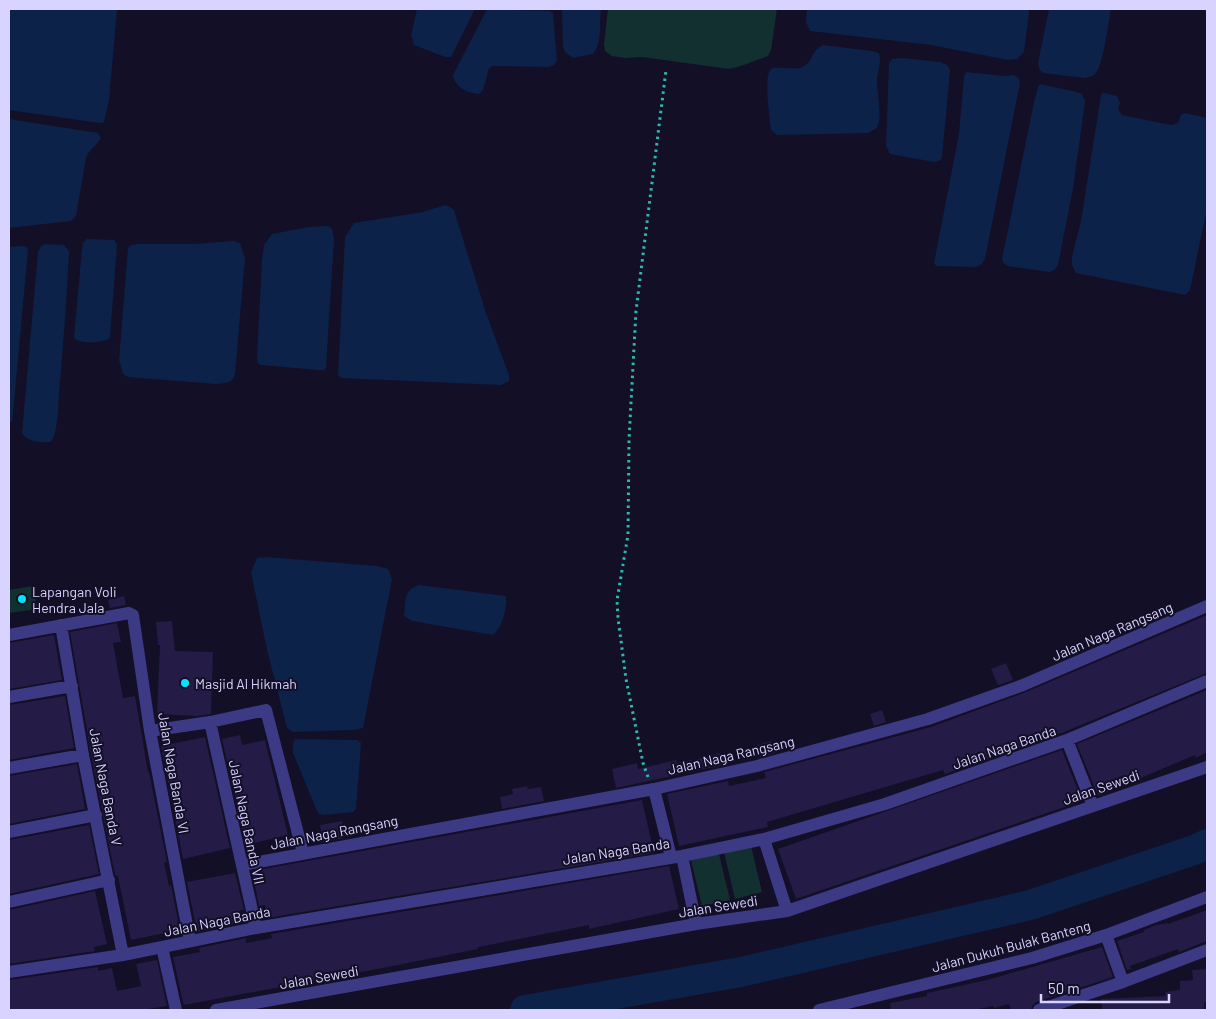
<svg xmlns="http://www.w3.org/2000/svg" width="1216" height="1019" font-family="Barlow,sans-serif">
<rect width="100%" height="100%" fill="#130f26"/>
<path fill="#12302f" d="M 608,9 L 777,9 L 771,50 L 768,56 L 741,66 L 729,69 L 642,57 L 625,58 L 612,56 L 605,51 L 604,44 Z
M 33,586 L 37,609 L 9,613 L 9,590 Z
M 751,846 L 762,892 L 735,899 L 724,852 Z
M 719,854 L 730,900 L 702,906 L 691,860 Z"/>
<path fill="#0c2248" d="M 9,9 L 117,9 L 109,100 L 104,122 L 100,123 L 9,110 Z
M 417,9 L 475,9 L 451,57 L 445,57 L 414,45 L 411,35 Z
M 487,9 L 550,11 L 553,13 L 557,61 L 554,65 L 548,67 L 493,66 L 489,68 L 483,90 L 479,94 C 468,93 455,88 453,75 Z
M 562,9 L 601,9 C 599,24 603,42 593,54 L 573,58 L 565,52 L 563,47 Z
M 807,9 L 1028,9 L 1029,12 L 1024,52 L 1017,59 L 1008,60 L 931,45 L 810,31 L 806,22 Z
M 1049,9 L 1111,9 C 1108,25 1104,60 1096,73 C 1093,77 1089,77 1085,78 L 1043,73 L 1039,69 L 1038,63 Z
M 823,45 L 872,51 L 879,53 C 882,62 877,72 877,82 C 877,93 882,116 878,126 C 876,130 871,131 868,133 L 777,135 L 771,130 C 770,120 763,75 771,69 C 778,65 794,71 802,67 C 813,62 811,51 823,45 Z
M 903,58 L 940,62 L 947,65 L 950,70 L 942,158 L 939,161 L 934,162 L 890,154 L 886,146 L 889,63 L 892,59 Z
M 966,72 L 1005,76 L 1013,75 L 1019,78 L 1020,83 L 985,259 L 982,264 L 976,267 L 936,266 L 934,263 L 959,134 L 964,76 Z
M 1040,84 L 1077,92 L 1082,94 L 1085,101 L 1073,189 L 1058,265 L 1054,270 L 1050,272 L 1008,266 L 1003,263 L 1002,259 L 1034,102 L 1038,87 Z
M 1104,93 L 1117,96 L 1120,103 L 1118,109 L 1122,115 L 1171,125 L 1178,123 L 1181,115 L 1185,113 L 1207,118 L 1207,209 L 1190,290 L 1185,295 L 1076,273 L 1072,265 L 1072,257 L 1081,221 L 1100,101 L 1101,94 Z
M 9,119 L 98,133 L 101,138 C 97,146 89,149 86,158 L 76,216 L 71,221 L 9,228 Z
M 445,205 L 450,207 L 454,210 L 486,313 L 509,375 L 509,381 L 501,385 L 341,378 L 338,375 L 345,237 L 354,223 L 423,212 Z
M 328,226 L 332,229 L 334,239 L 326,367 L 324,370 L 318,370 L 261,365 L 258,363 L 257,358 L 262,260 L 264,245 L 272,234 L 309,227 Z
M 87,239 L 114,240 L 117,245 L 110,338 C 102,343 85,344 76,340 L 74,337 L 82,249 L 83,243 Z
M 233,241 L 240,243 L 245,258 L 235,374 C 232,384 225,383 216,384 L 128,377 L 123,374 L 119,360 L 128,248 L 131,245 L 138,244 L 193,244 Z
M 46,244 L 64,245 L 69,251 C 67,299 63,346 59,394 C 58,406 58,433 51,442 C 41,443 27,442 22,433 L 38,252 L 41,246 Z
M 23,246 L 27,247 L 28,250 L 13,413 L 12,421 L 9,425 L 9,247 Z
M 266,557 L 377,566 L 388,569 L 392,579 L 363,728 L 354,730 L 293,732 L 287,728 L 267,650 L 251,572 L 257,558 Z
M 419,585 L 506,596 C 507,609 503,626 493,635 L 412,621 L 404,616 C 406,601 403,590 419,585 Z
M 295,739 L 357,740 L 361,743 L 356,809 L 353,812 L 324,815 L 319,814 L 317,811 L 293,753 L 293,744 Z"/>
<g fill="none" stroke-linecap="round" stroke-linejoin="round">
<path stroke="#0c2248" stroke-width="30" d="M 525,1010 L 741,972 L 1030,905 L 1194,850 L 1207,844"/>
</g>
<path fill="#241b47" d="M 124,596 L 126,605 L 110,608 L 108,600 Z
M 1207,615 L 1207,673 L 1064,732 L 945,774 L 943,770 L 767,822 L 768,827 L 679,846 L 667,794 L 728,781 L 729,786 L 766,778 L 764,772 L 931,727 L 1026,692 Z
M 172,621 L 175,651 L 213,652 L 211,714 L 196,716 L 157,714 L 160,645 L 158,645 L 156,622 Z
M 117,623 L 121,642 L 113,643 L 123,698 L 135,696 L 148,772 L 149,772 L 167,862 L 164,863 L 169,886 L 171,885 L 180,930 L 131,940 L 118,876 L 115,875 L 91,754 L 70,632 Z
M 54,635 L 62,680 L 9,689 L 9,643 Z
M 1006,663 L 1013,680 L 998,685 L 991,669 Z
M 1207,690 L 1207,752 L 1196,758 L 1195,755 L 1098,796 L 1077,744 Z
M 65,696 L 74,748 L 9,760 L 9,705 Z
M 882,710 L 886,722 L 874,726 L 870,714 Z
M 240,735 L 242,745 L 265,740 L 288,835 L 246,845 L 222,739 Z
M 205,737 L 230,848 L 183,859 L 161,746 Z
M 771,741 L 775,753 L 760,757 L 757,745 Z
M 1062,750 L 1082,801 L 796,899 L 778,849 Z
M 720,753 L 723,765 L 616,788 L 612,769 L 637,763 L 638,769 L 676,760 L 677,763 L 691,760 L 691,761 Z
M 77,764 L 85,809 L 9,824 L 9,776 Z
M 527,786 L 528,789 L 541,787 L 544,801 L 502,809 L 500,797 L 513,794 L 512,789 Z
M 642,800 L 654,853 L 267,918 L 265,905 L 259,906 L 252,871 Z
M 342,821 L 344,838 L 323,842 L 320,825 Z
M 89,825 L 99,874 L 9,894 L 9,840 Z
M 669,866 L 679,909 L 589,929 L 589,925 L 494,944 L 478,947 L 478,949 L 383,968 L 184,1005 L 183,1002 L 173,957 L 200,952 L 199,948 L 246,938 L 246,943 L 272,938 L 271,934 Z
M 235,873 L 244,910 L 240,910 L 242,922 L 197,932 L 187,882 Z
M 95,891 L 107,944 L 94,947 L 95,951 L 9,964 L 9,910 Z
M 1207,910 L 1207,941 L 1179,952 L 1178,949 L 1130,966 L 1131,969 L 1127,970 L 1117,941 L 1144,932 L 1144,930 L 1156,925 L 1168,923 L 1168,924 Z
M 1102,947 L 1113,977 L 1036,1002 L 1033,1005 L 1031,1009 L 1011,1010 L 1009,1004 L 994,1008 L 993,1006 L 974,1010 L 891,1010 L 890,1003 L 927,996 L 927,993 L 987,980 Z
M 157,960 L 167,1006 L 142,1010 L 9,1010 L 9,980 L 98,967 L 98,971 L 112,968 L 117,991 L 141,986 L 136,964 Z
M 1207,969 L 1207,1002 L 1204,1002 L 1204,1010 L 1102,1010 L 1101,999 L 1166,996 L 1165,992 L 1180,990 L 1180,981 L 1193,980 L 1192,970 Z"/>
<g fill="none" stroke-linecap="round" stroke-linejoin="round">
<path stroke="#2fb8b0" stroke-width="3" stroke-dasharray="2.5 4" stroke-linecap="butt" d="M 648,777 L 643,763 L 626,679 L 618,618 L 617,600 L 628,535 L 629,440 L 636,311 L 666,70"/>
<path stroke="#3d3a85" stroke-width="12" d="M 61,625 L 83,755 L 123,955
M 9,635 L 129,613 L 133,615 L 150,731 L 190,941
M 9,697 L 72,686
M 210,722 L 256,928
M 150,731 L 210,722 L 266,710 L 303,853
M 1067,740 L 1093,806
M 9,768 L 83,755
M 654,789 L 671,857
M 9,832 L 96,815
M 764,839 L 787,911
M 682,856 L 696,924
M 242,865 L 654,789 L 757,766 L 928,719 L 1023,685 L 1207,606
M 9,902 L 109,880
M 1106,935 L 1123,982
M 162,947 L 176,1010
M 9,972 L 123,955 L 256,928 L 682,856 L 764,839 L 885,804 L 1067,740 L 1207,681
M 216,1010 L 696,924 L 787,911 L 1207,767
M 819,1010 L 1032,958 L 1106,935 L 1207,897
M 1039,1010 L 1123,982 L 1207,950"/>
</g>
<g fill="#00e5ff" stroke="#130f26" stroke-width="2">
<circle cx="22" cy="599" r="5"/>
<circle cx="185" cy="683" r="5"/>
</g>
<g text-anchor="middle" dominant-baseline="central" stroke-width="4" stroke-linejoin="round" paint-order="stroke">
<g font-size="14" fill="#d9d4ff" stroke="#130f26" text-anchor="start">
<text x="32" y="591">Lapangan Voli<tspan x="32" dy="16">Hendra Jala</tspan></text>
<text x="195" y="683">Masjid Al Hikmah</text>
</g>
<g font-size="14" fill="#d9d4ff" stroke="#130f26">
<text transform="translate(1112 631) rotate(-23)">Jalan Naga Rangsang</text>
<text transform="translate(1004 747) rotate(-19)">Jalan Naga Banda</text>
<text transform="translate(731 755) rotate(-13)">Jalan Naga Rangsang</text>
<text transform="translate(174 773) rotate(80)">Jalan Naga Banda VI</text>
<text transform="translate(106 787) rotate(79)">Jalan Naga Banda V</text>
<text transform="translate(1101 787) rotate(-19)">Jalan Sewedi</text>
<text transform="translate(247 822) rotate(78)">Jalan Naga Banda VII</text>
<text transform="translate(334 832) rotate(-11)">Jalan Naga Rangsang</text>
<text transform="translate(616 851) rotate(-9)">Jalan Naga Banda</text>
<text transform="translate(718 906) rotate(-9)">Jalan Sewedi</text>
<text transform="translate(217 921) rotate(-11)">Jalan Naga Banda</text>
<text transform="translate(1011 946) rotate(-15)">Jalan Dukuh Bulak Banteng</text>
<text transform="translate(319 977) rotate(-10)">Jalan Sewedi</text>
</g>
</g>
<rect width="1216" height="1019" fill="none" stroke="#d9d4ff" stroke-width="20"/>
<path d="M1041 994v8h128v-8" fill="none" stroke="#d9d4ff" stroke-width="2.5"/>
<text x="1048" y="994" font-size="15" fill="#d9d4ff" stroke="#130f26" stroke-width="4" paint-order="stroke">50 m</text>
</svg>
